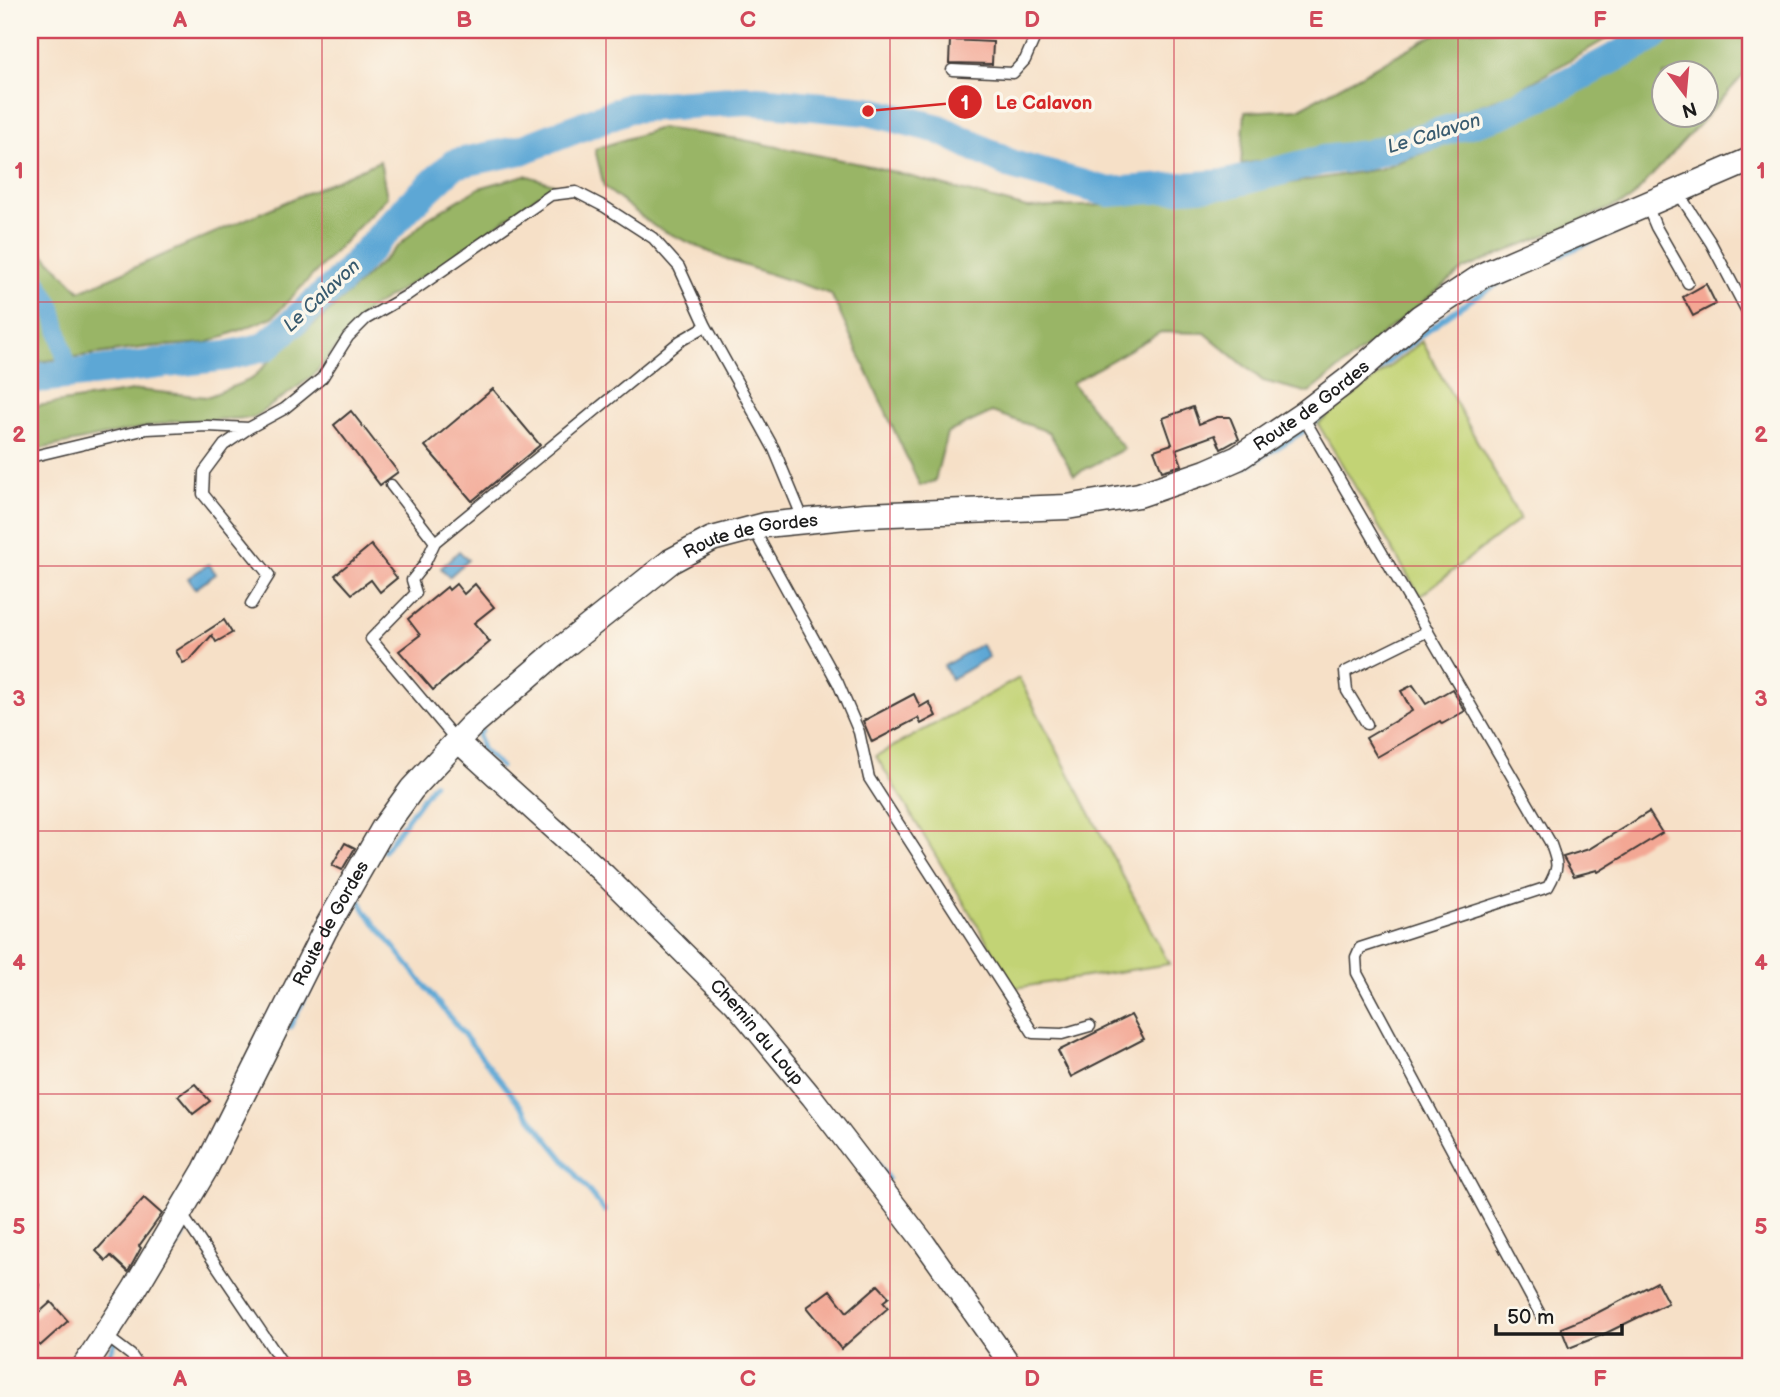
<svg xmlns="http://www.w3.org/2000/svg" width="1780" height="1397" font-family="'Balsamiq Sans',sans-serif">
<rect width="100%" height="100%" fill="#fbf7ec"/>
<filter id="ink" filterUnits="userSpaceOnUse"><feTurbulence type="fractalNoise" baseFrequency=".0143" numOctaves="2"/><feDisplacementMap in="SourceGraphic" scale="14" xChannelSelector="R" yChannelSelector="G"/><feConvolveMatrix kernelMatrix="1 2 1 2 8 2 1 2 1" color-interpolation-filters="sRGB"/></filter>
<filter id="wash" filterUnits="userSpaceOnUse"><feTurbulence type="fractalNoise" baseFrequency=".00686" numOctaves="4" result="noise"/><feDisplacementMap in="SourceGraphic" scale="28" xChannelSelector="R" yChannelSelector="G"/><feGaussianBlur stdDeviation="1.57" result="paint"/><feColorMatrix in="noise" values="0 0 0 0 0 0 0 0 0 0 0 0 0 0 0 0 0 1.4 0 .05"/><feComposite in="paint" operator="in"/></filter>
<g filter="url(#wash)">
<rect width="100%" height="100%" fill="#f6e0c7"/>
<path fill="#c2d375" stroke="#6f7848" stroke-width="2" d="M 1422,341 L 1520,519 L 1420,596 L 1318,424 Z
M 1019,678 L 1169,964 L 1015,988 L 876,756 Z"/>
<path fill="#99b566" stroke="#5a6841" stroke-width="2" fill-rule="evenodd" d="M 1443,30 L 1621,30 L 1514,93 L 1376,143 L 1241,164 L 1245,112 L 1298,109 Z
M 1684,30 L 1750,30 L 1750,68 L 1630,200 L 1464,269 L 1309,393 L 1263,381 L 1205,333 L 1161,332 L 1072,383 L 1124,449 L 1074,475 L 1049,432 L 992,412 L 947,433 L 935,481 L 920,486 L 831,294 L 727,260 L 655,227 L 604,187 L 595,149 L 660,128 L 739,139 L 875,167 L 1027,208 L 1110,205 L 1265,187 L 1379,169 L 1539,110 ZM 1664,74 L 1706,74 L 1706,116 L 1664,116 Z
M 380,161 L 387,197 L 273,317 L 207,343 L 148,347 L 30,363 L 30,240 L 80,291 Z
M 525,175 L 554,184 L 449,260 L 366,311 L 313,376 L 253,418 L 175,421 L 30,451 L 30,407 L 139,390 L 207,397 L 252,379 L 280,350 L 323,317 L 427,219 L 479,188 Z"/>
<path fill="#5da7d5" stroke="#3c6278" stroke-width="2" d="M 459,551 L 468,560 L 449,577 L 441,568 Z
M 209,564 L 216,574 L 195,589 L 188,578 Z
M 981,644 L 989,657 L 951,679 L 944,666 Z"/>
<g fill="none" stroke-linecap="round" stroke-linejoin="round">
<path stroke="#5da7d5" stroke-width="5" d="M 1377,371 C 1409,345 1441,318 1476,297 C 1525,267 1581,247 1633,224
M 1244,468 L 1301,433 L 1331,408
M 482,731 L 478,734 L 482,749 L 501,767
M 384,851 L 434,783
M 639,894 L 672,927
M 358,897 L 365,911 L 605,1211
M 290,1027 L 355,902
M 859,1143 L 869,1151 L 888,1179
M 152,1282 L 184,1235 L 187,1225
M 98,1367 L 111,1351 L 116,1341"/>
<path stroke="#5da7d5" stroke-width="18" d="M 30,268 L 53,308 L 69,375"/>
<path stroke="#5da7d5" stroke-width="30" d="M 30,379 L 226,356 L 265,347 L 339,282 L 409,206 L 454,164 L 521,150 L 629,108 L 747,100 L 868,111 L 939,129 L 1012,165 L 1109,192 L 1227,184 L 1323,160 L 1366,155 L 1500,114 L 1559,87 L 1646,41 L 1661,30"/>
</g>
<g id="blocks">
<path fill="#f3a794" d="M 950,40 L 993,42 L 992,64 L 949,63 Z
M 1706,284 L 1716,304 L 1693,316 L 1683,297 Z
M 493,389 L 540,445 L 472,501 L 425,446 Z
M 1193,407 L 1199,424 L 1217,417 L 1230,417 L 1239,439 L 1221,449 L 1215,435 L 1176,449 L 1182,465 L 1162,471 L 1154,450 L 1172,444 L 1163,418 Z
M 351,411 L 398,472 L 380,485 L 334,425 Z
M 371,545 L 397,578 L 380,592 L 371,580 L 352,594 L 335,575 Z
M 456,584 L 464,594 L 475,584 L 494,607 L 474,623 L 490,642 L 433,690 L 399,651 L 420,635 L 408,619 L 447,587 L 449,590 Z
M 224,620 L 232,633 L 216,642 L 212,635 L 190,660 L 183,663 L 176,651 Z
M 1413,685 L 1426,704 L 1452,689 L 1465,711 L 1442,724 L 1440,721 L 1377,757 L 1366,738 L 1412,711 L 1401,691 Z
M 914,694 L 920,707 L 929,702 L 936,716 L 921,724 L 918,718 L 872,742 L 863,721 Z
M 1649,812 L 1662,833 L 1598,872 L 1597,870 L 1574,876 L 1563,857 L 1589,849 Z
M 345,843 L 355,848 L 342,870 L 332,865 Z
M 1131,1015 L 1144,1039 L 1071,1077 L 1058,1051 Z
M 195,1084 L 210,1101 L 193,1114 L 178,1096 Z
M 144,1198 L 162,1214 L 139,1246 L 141,1248 L 128,1272 L 111,1256 L 106,1261 L 96,1251 Z
M 1657,1282 L 1668,1303 L 1602,1335 L 1569,1348 L 1561,1328 L 1593,1315 Z
M 878,1285 L 889,1297 L 883,1302 L 888,1308 L 841,1349 L 807,1307 L 830,1290 L 847,1312 Z
M 51,1302 L 68,1321 L 40,1346 L 30,1334 L 30,1321 Z"/>
</g>
</g>
<g filter="url(#ink)">
<use href="#blocks" fill-opacity="0" stroke="#3d3936" stroke-width="2"/>
<g fill="none" stroke-linecap="round" stroke-linejoin="round">
<defs>
<path id="service" d="M 952,70 L 1013,73 L 1025,60 L 1038,30
M 1677,191 L 1711,243 L 1750,317
M 1646,203 L 1656,227 L 1688,283
M 1302,415 L 1550,842 C 1558,864 1560,866 1548,887 L 1360,948 L 1356,957 L 1357,973 L 1541,1316
M 249,428 L 224,445 L 204,472 L 203,494 L 269,575 L 251,604
M 30,457 L 147,429 L 207,426 L 249,428 L 284,409 L 322,378 L 348,337 L 366,319 L 406,296 L 551,195 L 576,192 L 605,207 L 653,238 L 679,267 L 706,326 L 774,449 L 804,521
M 391,485 L 435,542
M 753,528 L 838,683 L 859,732 L 869,778 L 1033,1033 L 1062,1034 L 1090,1026
M 1367,724 L 1347,691 L 1345,672 L 1428,631
M 456,740 L 371,639 L 416,593 L 412,580 L 424,565 L 435,542 L 680,341 L 706,326
M 181,1213 L 285,1367
M 30,1290 L 34,1287
M 106,1336 L 131,1355 L 139,1367"/>
<g id="minor">
<path id="s1" d="M 456,740 L 605,875 L 735,1004 L 812,1097 L 925,1244 L 1012,1367"/>
</g>
<g id="tertiary">
<path id="s2" d="M 84,1367 L 134,1290 L 205,1170 L 325,930 L 383,829 L 412,789 L 472,725 L 553,655 L 671,561 L 712,539 L 765,525 L 866,515 L 1067,507 L 1139,495 L 1206,472 L 1238,458 L 1302,415 L 1349,379 L 1420,317 L 1485,274 L 1750,160"/>
</g>
</defs>
<use href="#service" stroke="#3d3936" stroke-width="13"/>
<use href="#minor" stroke="#3d3936" stroke-width="24"/>
<use href="#tertiary" stroke="#3d3936" stroke-width="27"/>
<use href="#service" stroke="#fff" stroke-width="10"/>
<use href="#minor" stroke="#fff" stroke-width="21"/>
<use href="#tertiary" stroke="#fff" stroke-width="24"/>
</g>
</g>
<path fill="none" stroke="#d1495b" stroke-width="2" stroke-opacity="0.55" d="M 322,30 L 322,1367M 606,30 L 606,1367M 890,30 L 890,1367M 1174,30 L 1174,1367M 1458,30 L 1458,1367M 30,302 L 1750,302M 30,566 L 1750,566M 30,831 L 1750,831M 30,1094 L 1750,1094"/>
<g text-anchor="middle" dominant-baseline="central" stroke-width="7" stroke-linejoin="round" paint-order="stroke">
<g font-size="18" fill="#1c1c1c" stroke="#fbf7ec">
<text stroke="none"><textPath href="#s2" startOffset="1684">Route de Gordes</textPath></text>
<text stroke="none"><textPath href="#s2" startOffset="1096">Route de Gordes</textPath></text>
<text stroke="none"><textPath href="#s2" startOffset="508">Route de Gordes</textPath></text>
<text stroke="none"><textPath href="#s1" startOffset="420">Chemin du Loup</textPath></text>
</g>
<g font-size="19" font-style="italic" fill="#395b6f" stroke="#fbf7ec">
<text transform="translate(1434 134) rotate(-17)">Le Calavon</text>
<text transform="translate(322 296) rotate(-43)">Le Calavon</text>
</g>
</g>
<path fill="none" stroke="#d62828" stroke-width="2.5" d="M868 111L965 102"/>
<g fill="#d62828" stroke="#fbf7ec" stroke-width="2.5">
<circle cx="868" cy="111" r="7"/>
<circle cx="965" cy="102" r="18"/>
</g>
<g font-size="21" text-anchor="middle" font-weight="bold" fill="#fff">
<text x="965" y="110">1</text>
</g>
<g font-size="19" text-anchor="middle" font-weight="bold" fill="#d62828" stroke="#fbf7ec" stroke-width="7" stroke-linejoin="round" paint-order="stroke">
<text x="1044" y="109">Le Calavon</text>
</g>
<rect width="1780" height="1397" fill="none" stroke="#fbf7ec" stroke-width="77"/>
<g transform="translate(1685 94) rotate(164)"><circle r="33" fill="#fbf7ec" stroke="#a29f99" stroke-width="2"/>
<path d="M0-5L12 26L0 18L-12 26Z" fill="#d1495b"/>
<text y="-10" font-size="19" font-weight="bold" text-anchor="middle" fill="#1c1c1c">N</text>
</g>
<path d="M1496 1324v10h126v-10" fill="none" stroke="#1c1c1c" stroke-width="3.5"/>
<text x="1507" y="1324" font-size="21" fill="#1c1c1c" stroke="#fbf7ec" stroke-width="5" paint-order="stroke">50 m</text>
<rect x="38" y="38" width="1704" height="1320" fill="none" stroke="#d1495b" stroke-width="2.5"/>
<g font-size="23" text-anchor="middle" font-weight="bold" fill="#d1495b">
<text x="180" y="27">A</text>
<text x="464" y="27">B</text>
<text x="748" y="27">C</text>
<text x="1032" y="27">D</text>
<text x="1316" y="27">E</text>
<text x="1600" y="27">F</text>
<text x="19" y="178">1</text>
<text x="1761" y="178">1</text>
<text x="19" y="442">2</text>
<text x="1761" y="442">2</text>
<text x="19" y="706">3</text>
<text x="1761" y="706">3</text>
<text x="19" y="970">4</text>
<text x="1761" y="970">4</text>
<text x="19" y="1234">5</text>
<text x="1761" y="1234">5</text>
<text x="180" y="1386">A</text>
<text x="464" y="1386">B</text>
<text x="748" y="1386">C</text>
<text x="1032" y="1386">D</text>
<text x="1316" y="1386">E</text>
<text x="1600" y="1386">F</text>
</g>
</svg>
